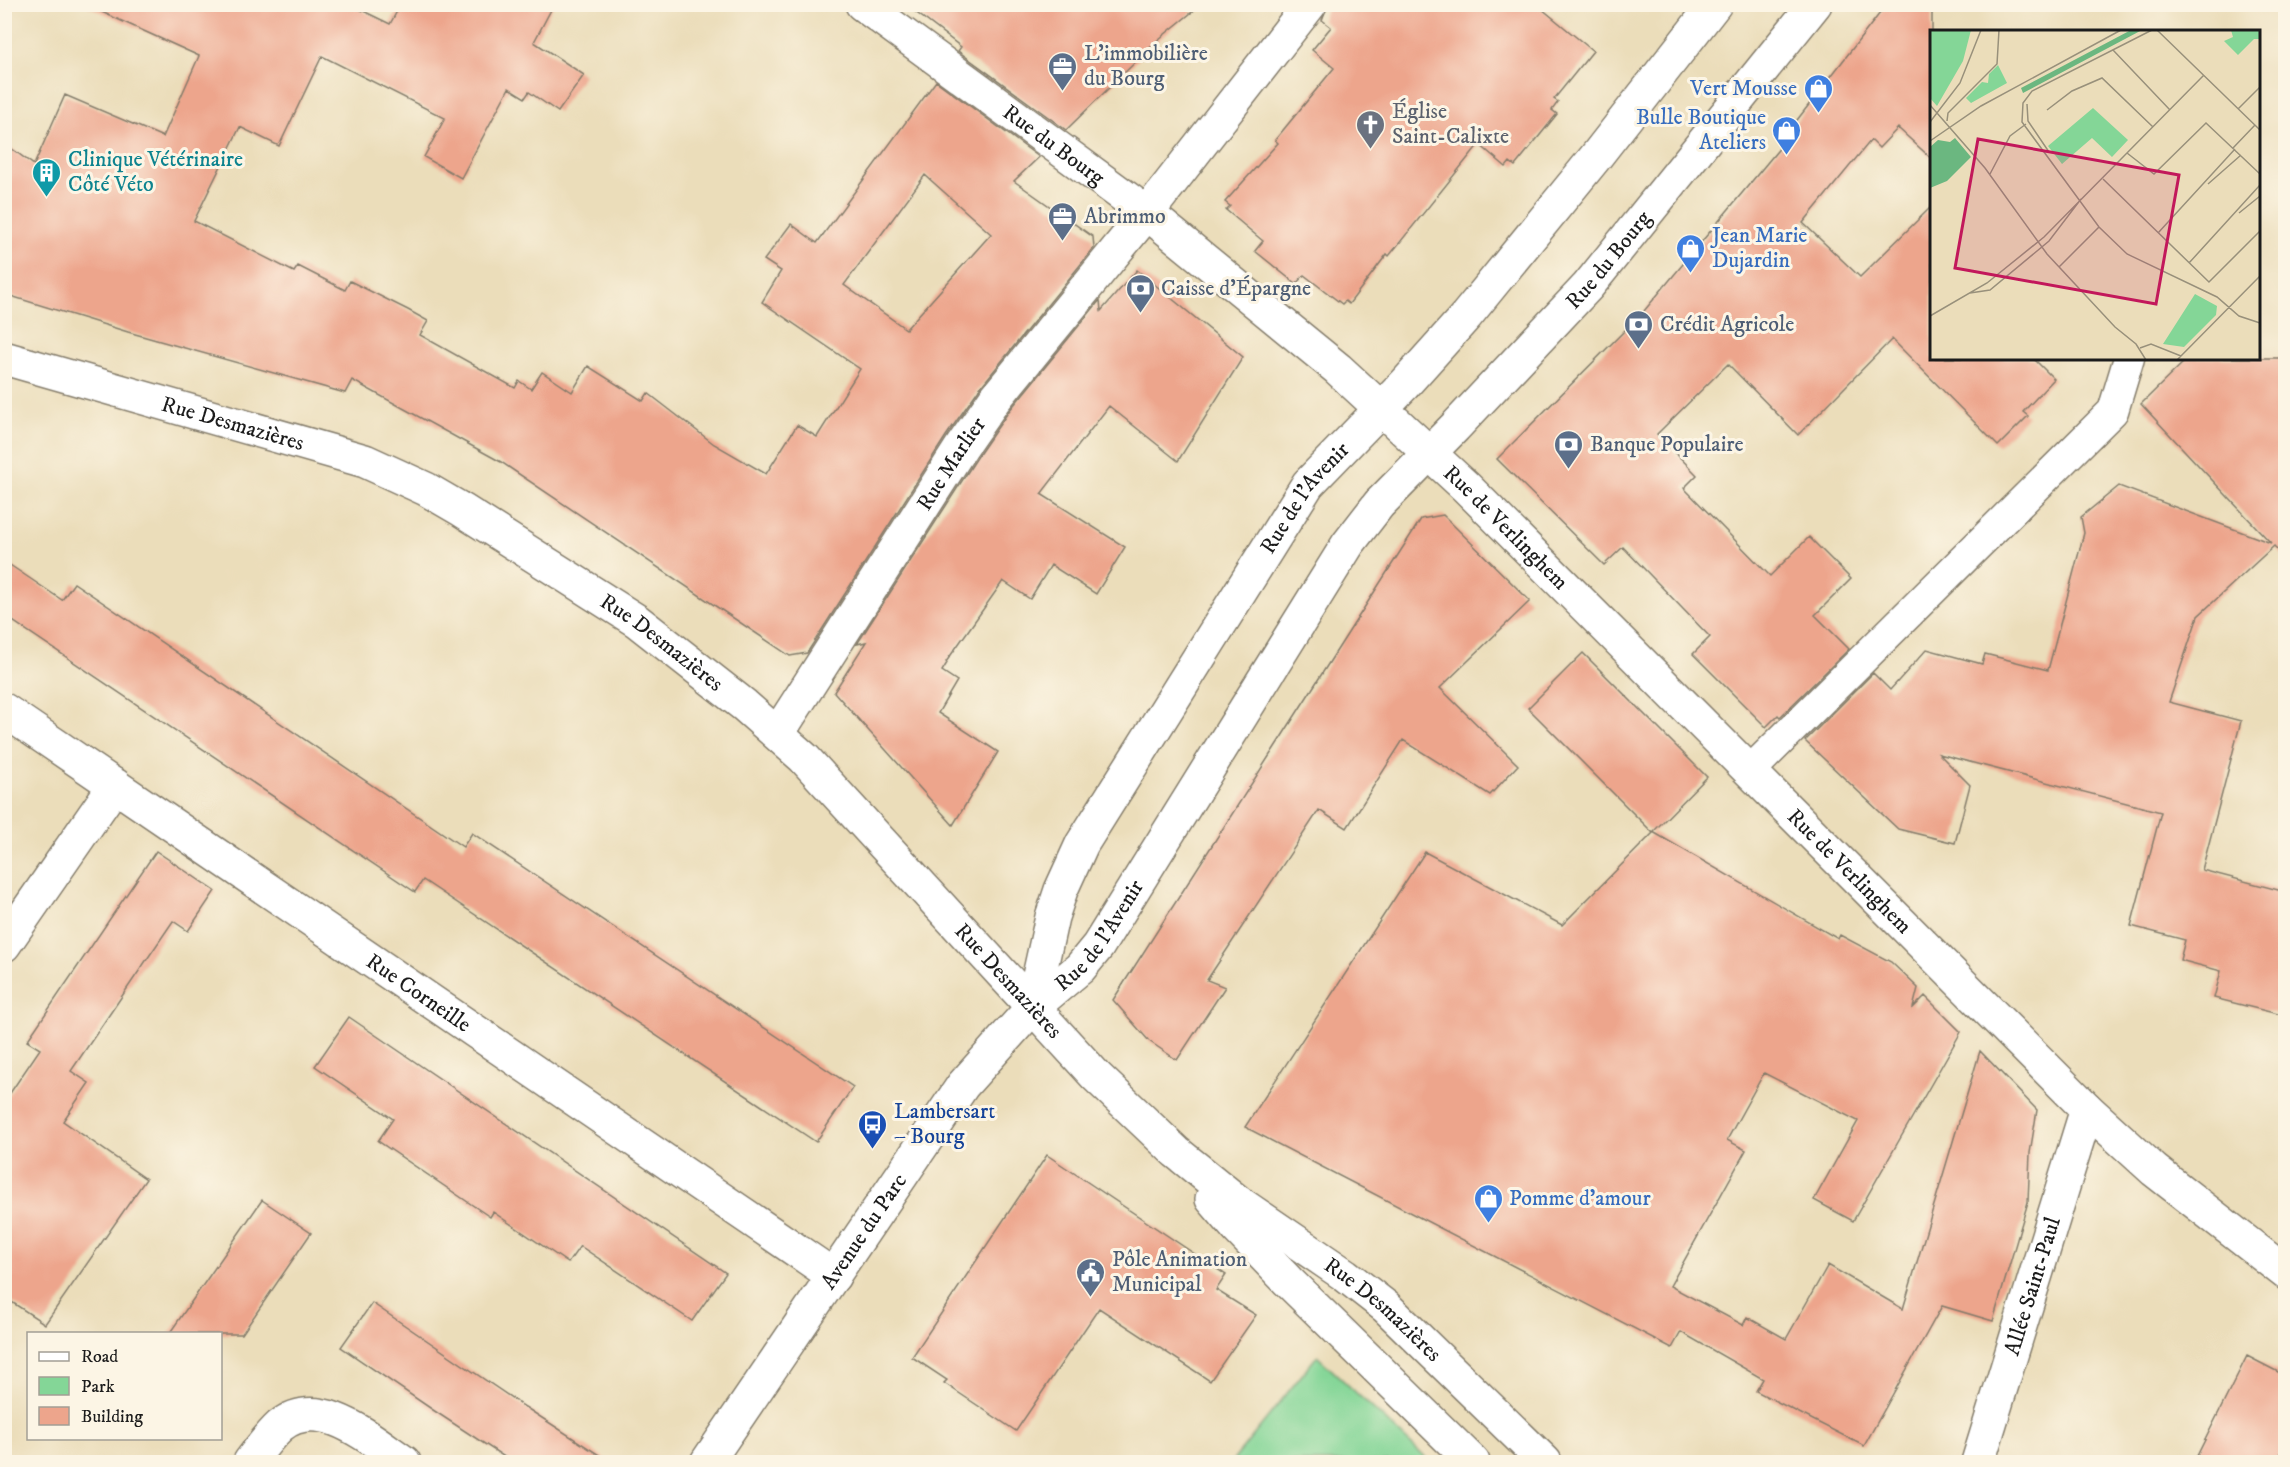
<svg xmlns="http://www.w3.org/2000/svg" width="2290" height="1467" font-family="'IM FELL DW Pica',serif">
<rect width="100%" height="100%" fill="#fcf5e5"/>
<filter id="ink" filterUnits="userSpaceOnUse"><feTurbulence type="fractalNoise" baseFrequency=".0167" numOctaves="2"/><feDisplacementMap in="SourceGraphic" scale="12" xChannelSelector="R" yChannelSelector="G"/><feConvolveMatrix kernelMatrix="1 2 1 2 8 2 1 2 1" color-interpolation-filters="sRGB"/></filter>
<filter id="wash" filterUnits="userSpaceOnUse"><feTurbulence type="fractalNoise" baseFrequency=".008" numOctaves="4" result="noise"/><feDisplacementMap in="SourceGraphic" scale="24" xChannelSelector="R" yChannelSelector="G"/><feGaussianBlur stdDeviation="1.35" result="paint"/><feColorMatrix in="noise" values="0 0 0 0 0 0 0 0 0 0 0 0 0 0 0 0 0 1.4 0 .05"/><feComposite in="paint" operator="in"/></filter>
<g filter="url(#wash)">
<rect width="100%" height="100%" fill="#ebddba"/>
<path fill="#84d697" stroke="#50795a" stroke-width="1.5" d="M 1317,1356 L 1430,1462 L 1232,1462 Z"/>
<g id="blocks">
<path fill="#eda58c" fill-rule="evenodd" d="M 84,4 L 349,4 L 390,24 L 401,4 L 554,4 L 534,42 L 584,75 L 558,112 L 529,92 L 525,98 L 509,88 L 461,178 L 424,157 L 445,118 L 322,56 L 279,146 L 240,127 L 194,221 L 294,272 L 298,266 L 345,290 L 350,281 L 408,310 L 428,321 L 420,335 L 515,388 L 519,381 L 531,389 L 542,372 L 572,392 L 588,366 L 643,401 L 648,393 L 714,444 L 766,474 L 797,425 L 817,437 L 860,369 L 762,302 L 781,271 L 764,260 L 791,224 L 817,243 L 936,81 L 1039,157 L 1014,181 L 1093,237 L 1094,248 L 979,389 L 946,436 L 807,653 L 790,656 L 501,462 L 352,380 L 345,393 L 128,332 L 4,294 L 4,143 L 34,165 L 65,95 L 163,137 L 199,56 ZM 925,175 L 991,234 L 906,329 L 844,285 Z
M 905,4 L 1202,4 L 1159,39 L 1066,130 L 958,51 L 961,47 Z
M 1328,4 L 1536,4 L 1593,51 L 1554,99 L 1558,102 L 1552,110 L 1557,114 L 1515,166 L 1510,162 L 1506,167 L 1479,144 L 1389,256 L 1387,254 L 1349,304 L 1345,301 L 1342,304 L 1304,275 L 1296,284 L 1255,251 L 1263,241 L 1226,210 L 1230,206 L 1225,202 L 1278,143 L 1275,140 L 1334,68 L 1312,50 L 1331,27 L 1322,20 Z
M 1887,4 L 1932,4 L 1932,159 L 1898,128 L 1879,148 L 1871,140 L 1803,223 L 1860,277 L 1932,206 L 1932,358 L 2033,358 L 2054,379 L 2023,412 L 2028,416 L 1998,446 L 1892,339 L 1798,435 L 1728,364 L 1657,434 L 1697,475 L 1684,488 L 1770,576 L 1809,537 L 1851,579 L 1815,615 L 1849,649 L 1780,717 L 1778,715 L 1766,727 L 1693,654 L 1710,637 L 1623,547 L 1604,565 L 1497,459 L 1644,311 L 1797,127 L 1794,124 Z
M 1137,270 L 1243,357 L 1178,461 L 1109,406 L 1041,494 L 1125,547 L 1096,594 L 1051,565 L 1030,599 L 1003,581 L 946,662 L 947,663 L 942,671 L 957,681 L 938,713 L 998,752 L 953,825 L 834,692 L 866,642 L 857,644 L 978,456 L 1009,411 L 1100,300 L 1101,311 Z
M 2188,358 L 2286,358 L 2286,558 L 2274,546 L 2198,616 L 2169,702 L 2241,721 L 2202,870 L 2286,892 L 2286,1016 L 2214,998 L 2221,971 L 2180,960 L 2185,940 L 2131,926 L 2161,812 L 1939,754 L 1970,785 L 1955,843 L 1898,829 L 1805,741 L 1873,673 L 1890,690 L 1927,649 L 1982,664 L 1985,654 L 2048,670 L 2084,533 L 2081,517 L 2119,486 L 2271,543 L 2141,404 Z
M 1443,515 L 1530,601 L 1440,688 L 1518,765 L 1490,795 L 1403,740 L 1347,828 L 1319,810 L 1207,980 L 1225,987 L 1177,1060 L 1149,1041 L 1113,1000 L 1421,519 Z
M 4,561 L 62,600 L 74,583 L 463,847 L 472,833 L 853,1087 L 816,1142 L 423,880 L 415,892 L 4,615 Z
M 1583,653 L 1707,777 L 1653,832 L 1838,939 L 1840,935 L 1891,962 L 1918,988 L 1913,1008 L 1925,996 L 1961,1032 L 1853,1221 L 1814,1200 L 1858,1121 L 1764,1073 L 1727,1140 L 1746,1150 L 1670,1286 L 1743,1325 L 1747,1317 L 1786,1339 L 1828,1265 L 1903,1309 L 1980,1051 L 2037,1110 L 2030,1153 L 2028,1202 L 1993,1321 L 1942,1306 L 1864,1446 L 1756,1391 L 1763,1379 L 1681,1332 L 1672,1348 L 1245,1127 L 1425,852 L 1562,925 L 1653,833 L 1528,708 Z
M 156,851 L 215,891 L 188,931 L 173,921 L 71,1071 L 89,1083 L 63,1121 L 146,1179 L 45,1324 L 4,1297 L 4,1102 L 40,1049 L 27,1041 Z
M 349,1017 L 726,1273 L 692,1321 L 580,1246 L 568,1263 L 493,1212 L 490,1217 L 378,1141 L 393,1119 L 315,1066 Z
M 1047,1155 L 1226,1275 L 1216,1290 L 1256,1315 L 1210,1381 L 1099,1308 L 1016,1431 L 944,1383 L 947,1380 L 912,1357 Z
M 262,1200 L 311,1233 L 242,1334 L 169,1334 Z
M 372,1303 L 525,1407 L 610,1462 L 512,1462 L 433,1410 L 341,1347 Z
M 2247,1356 L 2286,1376 L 2286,1444 L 2276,1462 L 2194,1462 Z"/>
</g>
</g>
<g filter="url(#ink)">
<use href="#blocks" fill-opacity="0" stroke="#847c6b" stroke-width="1.5"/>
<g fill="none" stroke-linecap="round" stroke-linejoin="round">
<defs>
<path id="lane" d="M 1751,770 L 2113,411 L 2129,358"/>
<g id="street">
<path id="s1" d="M 862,4 L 1147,213 L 1338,369 L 1466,487 L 2087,1109 L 2154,1170 L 2286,1273"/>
<path id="s2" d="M 4,710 L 834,1276"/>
<path id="s3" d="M 778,733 L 962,446 L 994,400 L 1147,213 L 1310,4"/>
<path d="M 4,945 L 115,785"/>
<path d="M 250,1462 C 259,1450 269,1436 280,1426 C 320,1393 371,1440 404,1462"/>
<path id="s4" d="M 707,1462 L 963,1085 L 1032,1008"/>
<path id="s5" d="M 1978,1462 L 2087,1109"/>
</g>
<g id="secondary">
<path id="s6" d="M 4,358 L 365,461 L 426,489 L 462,510 L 637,621 L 744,705 L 804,758 L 1096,1076 L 1176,1152 L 1238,1202 L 1345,1275 L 1386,1307 L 1545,1462"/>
<path id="s7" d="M 1032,1008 L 1080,968 L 1098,946 L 1348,544 L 1379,504 L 1455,427 L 1588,286 L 1815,4"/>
<path id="s8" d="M 1032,1008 L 1052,917 L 1061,890 L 1082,844 L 1308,484 L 1404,385 L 1466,316 L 1594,159 L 1715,4"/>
<path d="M 1212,1199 L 1237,1228 L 1288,1281 L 1473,1462"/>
</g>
</defs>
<use href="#lane" stroke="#847c6b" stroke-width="33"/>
<use href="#street" stroke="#847c6b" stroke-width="36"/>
<use href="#secondary" stroke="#847c6b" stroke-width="36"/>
<use href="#lane" stroke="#fff" stroke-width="30"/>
<use href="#street" stroke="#fff" stroke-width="33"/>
<use href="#secondary" stroke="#fff" stroke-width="33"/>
</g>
</g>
<defs>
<symbol id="office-pin" viewBox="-11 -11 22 30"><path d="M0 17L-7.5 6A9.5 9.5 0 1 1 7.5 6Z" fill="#5c6f8a" stroke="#fcf5e5"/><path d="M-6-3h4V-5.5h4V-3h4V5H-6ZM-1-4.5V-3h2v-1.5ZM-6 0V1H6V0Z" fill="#fff"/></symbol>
<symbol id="shop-pin" viewBox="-11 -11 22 30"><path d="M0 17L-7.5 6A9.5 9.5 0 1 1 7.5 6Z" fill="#3f7fe0" stroke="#fcf5e5"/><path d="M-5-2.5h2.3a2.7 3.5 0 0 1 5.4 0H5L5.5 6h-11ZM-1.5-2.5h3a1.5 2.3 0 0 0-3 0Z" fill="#fff"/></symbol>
<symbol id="church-pin" viewBox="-11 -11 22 30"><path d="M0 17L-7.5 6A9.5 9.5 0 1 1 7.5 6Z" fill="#6b7280" stroke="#fcf5e5"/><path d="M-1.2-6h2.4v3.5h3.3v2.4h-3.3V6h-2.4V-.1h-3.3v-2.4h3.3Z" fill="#fff"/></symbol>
<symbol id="building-pin" viewBox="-11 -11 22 30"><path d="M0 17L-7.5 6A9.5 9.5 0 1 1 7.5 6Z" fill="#0f9aa8" stroke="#fcf5e5"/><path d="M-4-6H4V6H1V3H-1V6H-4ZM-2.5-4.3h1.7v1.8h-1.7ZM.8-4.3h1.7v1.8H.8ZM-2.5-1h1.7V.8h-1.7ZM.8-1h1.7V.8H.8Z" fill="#fff"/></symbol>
<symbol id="bank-pin" viewBox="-11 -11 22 30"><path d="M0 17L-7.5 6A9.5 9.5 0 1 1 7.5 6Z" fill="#5c6f8a" stroke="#fcf5e5"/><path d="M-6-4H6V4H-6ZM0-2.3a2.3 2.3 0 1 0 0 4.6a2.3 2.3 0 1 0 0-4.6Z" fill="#fff"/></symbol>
<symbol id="bus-pin" viewBox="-11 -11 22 30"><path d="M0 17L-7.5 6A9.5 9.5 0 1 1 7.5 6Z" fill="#1a4fb4" stroke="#fcf5e5"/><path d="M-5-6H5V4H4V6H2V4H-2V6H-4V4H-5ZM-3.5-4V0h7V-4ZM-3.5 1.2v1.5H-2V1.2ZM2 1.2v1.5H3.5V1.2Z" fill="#fff"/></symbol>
<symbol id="civic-pin" viewBox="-11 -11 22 30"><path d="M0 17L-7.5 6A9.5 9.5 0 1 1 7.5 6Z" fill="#5c6f8a" stroke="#fcf5e5"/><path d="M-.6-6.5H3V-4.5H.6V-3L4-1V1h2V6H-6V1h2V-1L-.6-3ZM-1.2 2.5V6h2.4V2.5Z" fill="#fff"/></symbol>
</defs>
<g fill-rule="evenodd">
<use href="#office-pin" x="1046" y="50" width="33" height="45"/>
<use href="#shop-pin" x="1802" y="72" width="33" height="45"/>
<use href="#church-pin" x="1354" y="108" width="33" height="45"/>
<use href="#shop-pin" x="1770" y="114" width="33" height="45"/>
<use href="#building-pin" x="30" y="156" width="33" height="45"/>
<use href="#office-pin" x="1046" y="200" width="33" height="45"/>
<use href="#shop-pin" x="1674" y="232" width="33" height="45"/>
<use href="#bank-pin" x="1124" y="272" width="33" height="45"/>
<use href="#bank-pin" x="1622" y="308" width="33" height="45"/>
<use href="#bank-pin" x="1552" y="428" width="33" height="45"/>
<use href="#bus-pin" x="856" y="1108" width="33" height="45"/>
<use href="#shop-pin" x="1472" y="1182" width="33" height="45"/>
<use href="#civic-pin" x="1074" y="1256" width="33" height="45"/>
</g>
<g text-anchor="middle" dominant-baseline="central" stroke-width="6" stroke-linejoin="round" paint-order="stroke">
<g font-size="22" fill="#4e5e75" stroke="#fcf5e5" text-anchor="start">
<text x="1084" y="53">L'immobilière<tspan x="1084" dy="25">du Bourg</tspan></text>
<text x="1084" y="216">Abrimmo</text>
<text x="1161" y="288">Caisse d'Épargne</text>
<text x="1660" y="324">Crédit Agricole</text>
<text x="1590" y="444">Banque Populaire</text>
<text x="1112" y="1259">Pôle Animation<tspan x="1112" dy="25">Municipal</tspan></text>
</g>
<g font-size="22" fill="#366cbe" stroke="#fcf5e5" text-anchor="end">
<text x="1797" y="88">Vert Mousse</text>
<text x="1766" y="117">Bulle Boutique<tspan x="1766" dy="25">Ateliers</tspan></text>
<text x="1712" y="235" text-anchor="start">Jean Marie<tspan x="1712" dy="25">Dujardin</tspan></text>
<text x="1509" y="1198" text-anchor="start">Pomme d’amour</text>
</g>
<g font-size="22" fill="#5b616d" stroke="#fcf5e5" text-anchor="start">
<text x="1392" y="111">Église<tspan x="1392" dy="25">Saint-Calixte</tspan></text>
</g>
<g font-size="22" fill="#1c1c1c" stroke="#fcf5e5">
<text stroke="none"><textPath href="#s1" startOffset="238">Rue du Bourg</textPath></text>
<text stroke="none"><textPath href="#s7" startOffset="950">Rue du Bourg</textPath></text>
<text stroke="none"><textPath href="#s6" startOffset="238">Rue Desmazières</textPath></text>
<text stroke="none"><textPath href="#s3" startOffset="320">Rue Marlier</textPath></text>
<text stroke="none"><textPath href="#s8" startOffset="584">Rue de l'Avenir</textPath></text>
<text stroke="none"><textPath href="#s1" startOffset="831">Rue de Verlinghem</textPath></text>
<text stroke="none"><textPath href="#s6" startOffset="724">Rue Desmazières</textPath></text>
<text stroke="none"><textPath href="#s1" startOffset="1317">Rue de Verlinghem</textPath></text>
<text stroke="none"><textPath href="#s7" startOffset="100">Rue de l'Avenir</textPath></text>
<text stroke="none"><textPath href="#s6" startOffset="1210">Rue Desmazières</textPath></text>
<text stroke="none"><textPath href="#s2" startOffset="502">Rue Corneille</textPath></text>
<text stroke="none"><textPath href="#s4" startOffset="279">Avenue du Parc</textPath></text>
<text stroke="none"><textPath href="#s5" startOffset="184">Allée Saint-Paul</textPath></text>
<text stroke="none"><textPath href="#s6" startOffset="1710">Rue Desmazières</textPath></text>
</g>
<g font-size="22" fill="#0d838f" stroke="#fcf5e5" text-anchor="start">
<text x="68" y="159">Clinique Vétérinaire<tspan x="68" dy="25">Côté Véto</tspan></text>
</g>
<g font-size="22" fill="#164399" stroke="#fcf5e5" text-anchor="start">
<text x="894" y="1111">Lambersart<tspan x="894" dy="25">– Bourg</tspan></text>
</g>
</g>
<g transform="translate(1930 30)">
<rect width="330" height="330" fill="#ebddba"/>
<path d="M 0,0 L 41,0 L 33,31 L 7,76 L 0,68 ZM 301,0 L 330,0 L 330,9 L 324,9 L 308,25 L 294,11 L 303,7 ZM 68,35 L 77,53 L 41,73 L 36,68 L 52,52 L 58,53 L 59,44 ZM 163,78 L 198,110 L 182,127 L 162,108 L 132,134 L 118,116 ZM 265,264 L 287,276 L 286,285 L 254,317 L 233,314 Z" fill="#84d697"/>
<path d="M 201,0 L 212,0 L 93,63 L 91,58 ZM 25,108 L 41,127 L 17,151 L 0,158 L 0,117 L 8,110 L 20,112 Z" fill="#6bb780"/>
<path fill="none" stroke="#98907b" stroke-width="1.5" d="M 222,0 L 102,61 L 93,73 L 92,92 L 169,197 L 197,224 L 287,267 L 309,286 L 330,293M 227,0 L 330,100M 183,20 L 240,80M 97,74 L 98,91 L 119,122M 0,75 L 55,138 L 117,224 L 185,297 L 206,314 L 216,330M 308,79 L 330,57M 117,80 L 142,61 L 172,48 L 223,97M 17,91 L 18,83 L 67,34 L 69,0M 0,92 L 30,53 L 51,0M 0,111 L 51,76 L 191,0M 303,118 L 325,95M 197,123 L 224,144 L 276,93 L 330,144M 60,144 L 80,106 L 96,94M 173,149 L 279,252 L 330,201M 278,154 L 311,125M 309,183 L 330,166M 228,203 L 305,119M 259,233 L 330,155M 129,237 L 169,197M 40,263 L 60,260 L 119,211 L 151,169M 0,286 L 57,253 L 114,207 L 274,45M 210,318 L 221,314 L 251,326M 247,330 L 330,246"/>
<path fill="#c2185b" fill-opacity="0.15" stroke="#c2185b" stroke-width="3" d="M 48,109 L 249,145 L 226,274 L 25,238 Z"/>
<rect width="330" height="330" fill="none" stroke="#1c1c1c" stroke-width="3"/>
</g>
<rect width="2290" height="1467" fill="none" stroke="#fcf5e5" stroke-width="24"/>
<rect x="27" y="1332" width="195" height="108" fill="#fcf5e5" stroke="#a29e95" stroke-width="1.5"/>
<rect x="39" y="1352" width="30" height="9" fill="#ffffff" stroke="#a29e95" stroke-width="1.5"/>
<text x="81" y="1362" font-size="18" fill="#1c1c1c">Road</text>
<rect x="39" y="1377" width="30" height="18" fill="#84d697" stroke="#a29e95" stroke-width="1.5"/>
<text x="81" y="1392" font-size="18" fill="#1c1c1c">Park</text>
<rect x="39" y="1407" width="30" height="18" fill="#eda58c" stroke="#a29e95" stroke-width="1.5"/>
<text x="81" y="1422" font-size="18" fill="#1c1c1c">Building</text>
</svg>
